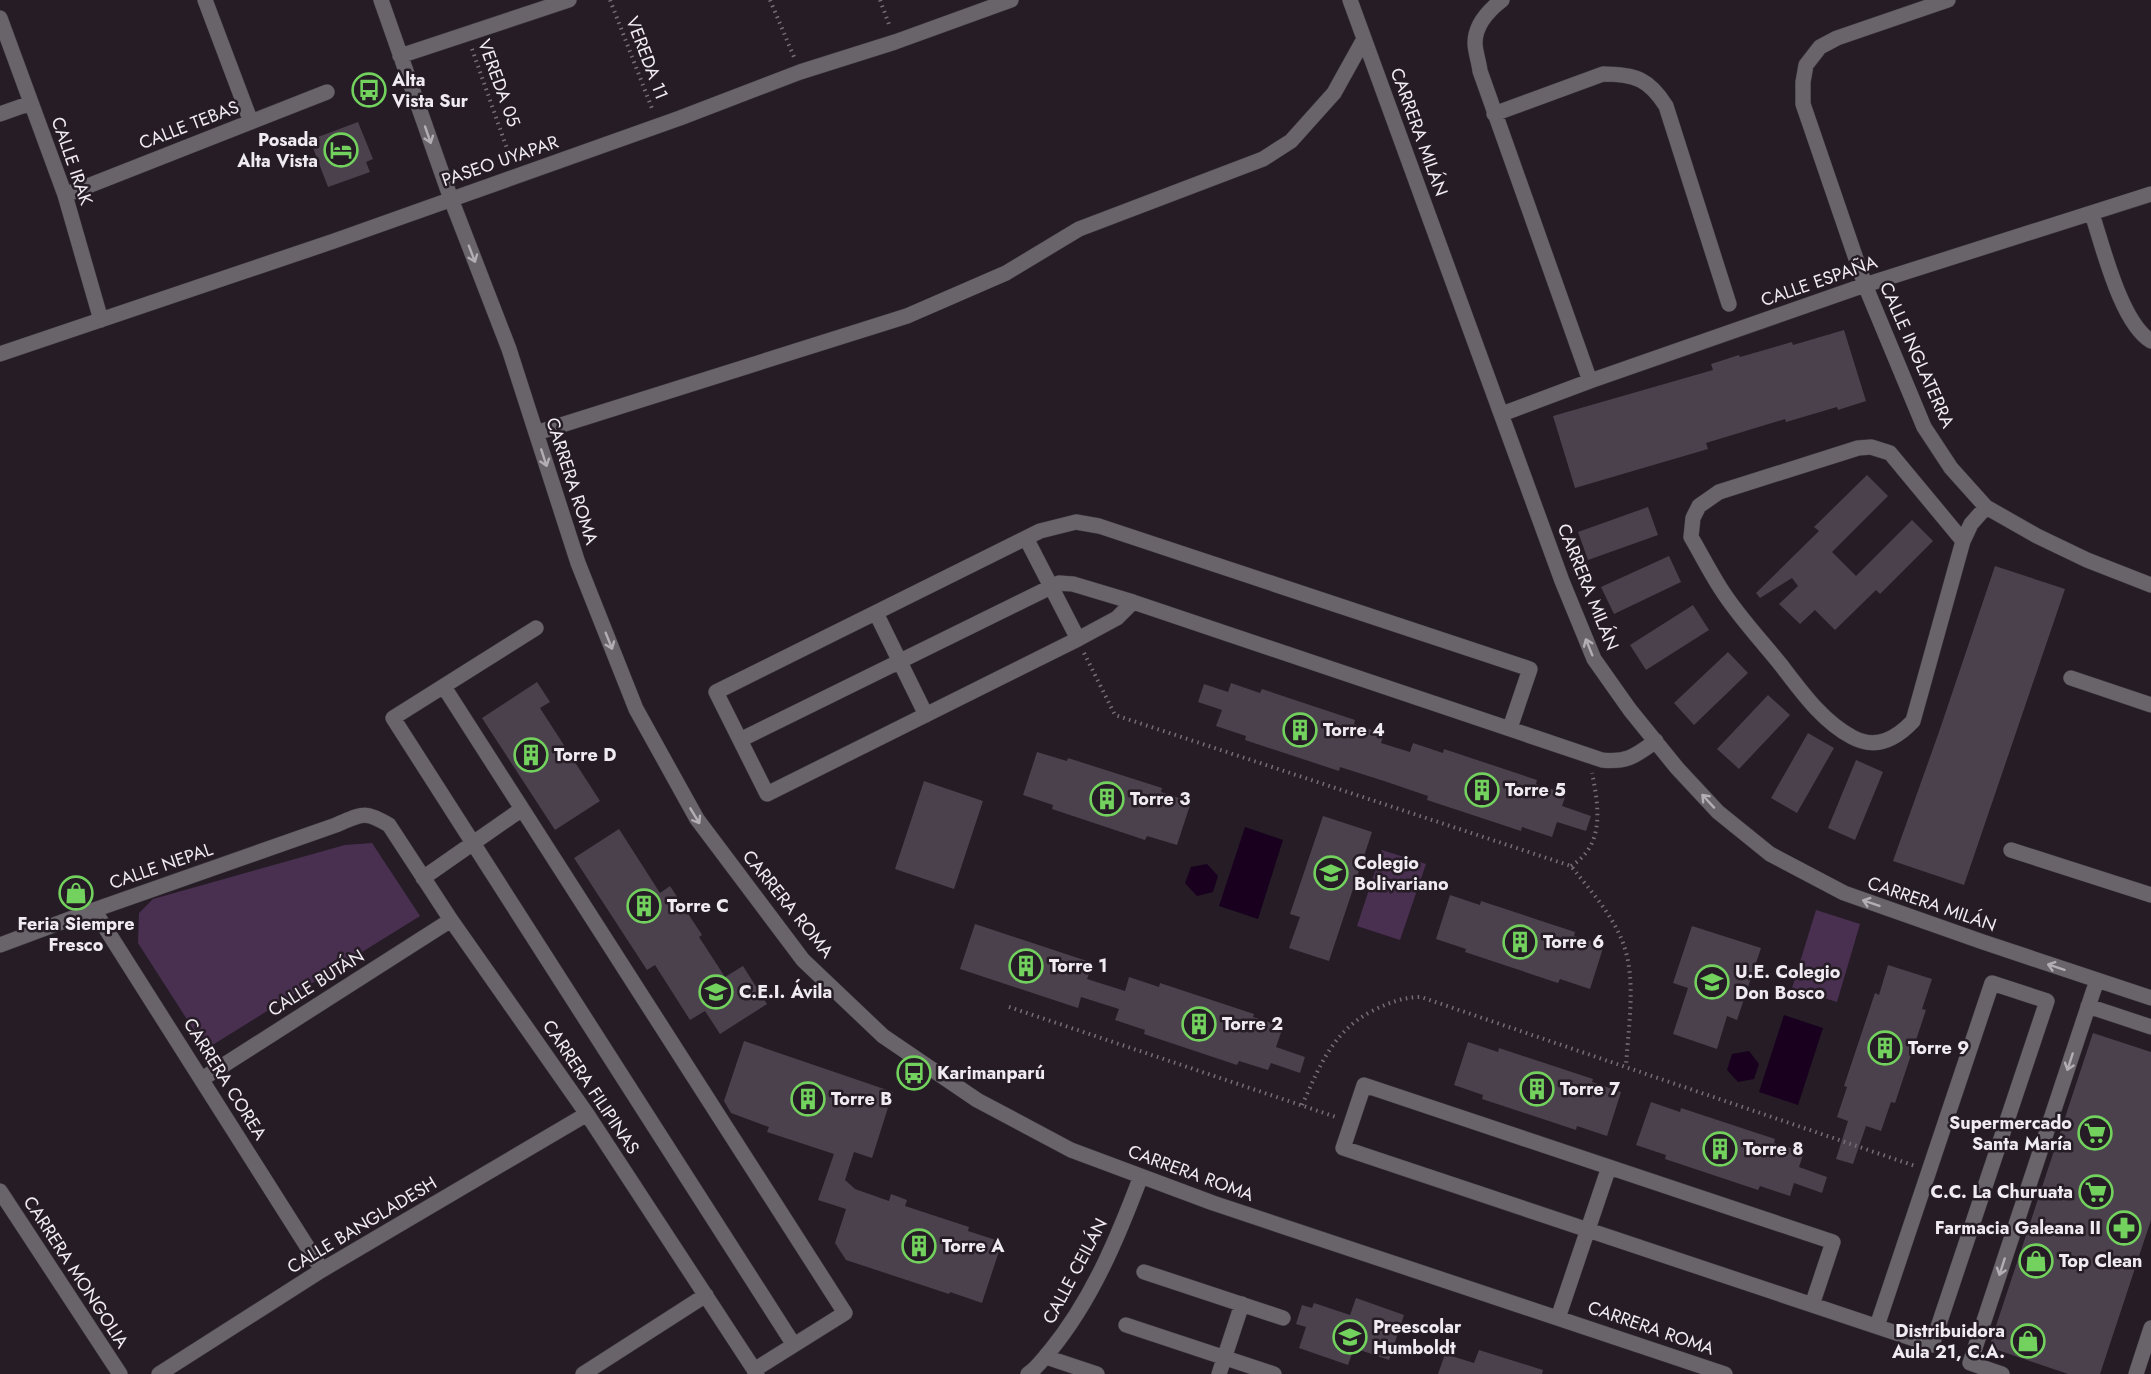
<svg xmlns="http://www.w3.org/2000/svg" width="2151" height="1374" font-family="Jost,sans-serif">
<rect width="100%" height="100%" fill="#251c26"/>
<path fill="#4a3050" d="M 372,843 L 420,916 L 206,1049 L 138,943 L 139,913 L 153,899 L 345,845 Z
M 1382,850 L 1426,864 L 1400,940 L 1357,926 Z
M 1816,910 L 1860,924 L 1837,1002 L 1792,988 Z"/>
<path fill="#18001e" d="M 1245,827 L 1283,840 L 1258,919 L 1219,906 Z
M 1207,864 L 1218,876 L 1213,892 L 1197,896 L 1185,883 L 1191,867 Z
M 1784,1015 L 1823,1028 L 1798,1105 L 1759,1092 Z
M 1749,1051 L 1759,1064 L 1754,1079 L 1738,1082 L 1727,1070 L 1732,1054 Z"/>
<path fill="#4a414c" d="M 358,122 L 373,159 L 366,162 L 370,172 L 328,187 L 310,140 Z
M 1844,330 L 1866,401 L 1838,410 L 1837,407 L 1786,422 L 1785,419 L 1706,443 L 1708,449 L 1575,488 L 1553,416 L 1713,370 L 1711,364 L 1739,355 L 1740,357 L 1792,342 L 1793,345 Z
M 1867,475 L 1888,496 L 1832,552 L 1856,576 L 1912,520 L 1933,541 L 1880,594 L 1876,590 L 1835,630 L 1815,610 L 1800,624 L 1779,604 L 1798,586 L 1792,578 L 1760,598 L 1756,593 L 1819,531 L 1814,527 Z
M 1648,507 L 1658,535 L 1588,560 L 1578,532 Z
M 1669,556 L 1681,582 L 1614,614 L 1601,587 Z
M 1995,566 L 2065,589 L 1964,885 L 1893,861 L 1940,729 Z
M 1693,605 L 1709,630 L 1646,670 L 1630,645 Z
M 1728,652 L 1748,673 L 1694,725 L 1674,703 Z
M 537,682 L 550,702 L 540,708 L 600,801 L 555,830 L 482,718 Z
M 1231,683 L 1260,693 L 1262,689 L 1355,720 L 1354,724 L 1384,734 L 1381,743 L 1410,752 L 1413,743 L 1443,753 L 1444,749 L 1537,780 L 1536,784 L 1566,794 L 1562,806 L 1591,816 L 1586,831 L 1557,822 L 1552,837 L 1522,827 L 1521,831 L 1427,800 L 1428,796 L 1384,781 L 1340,767 L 1339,771 L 1245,740 L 1246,736 L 1216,726 L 1222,710 L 1198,702 L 1204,684 L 1228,692 Z
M 1768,695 L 1790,715 L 1739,769 L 1717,749 Z
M 1808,733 L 1834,748 L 1797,813 L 1771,798 Z
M 1037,752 L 1067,761 L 1068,758 L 1162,788 L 1161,792 L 1191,802 L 1177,845 L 1147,836 L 1145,840 L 1052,809 L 1053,805 L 1023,795 Z
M 1856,760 L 1883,772 L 1855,840 L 1828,828 Z
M 924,781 L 983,801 L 954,889 L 895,869 Z
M 1323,816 L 1372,832 L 1329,961 L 1289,948 L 1300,917 L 1290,914 Z
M 619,829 L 660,893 L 670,886 L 702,935 L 699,937 L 725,977 L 743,966 L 767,1004 L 720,1034 L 705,1011 L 690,1020 L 655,965 L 647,970 L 574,858 Z
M 1450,895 L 1480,905 L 1481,901 L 1575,932 L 1574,936 L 1604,945 L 1590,989 L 1560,979 L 1558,983 L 1465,952 L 1466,949 L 1436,939 Z
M 975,924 L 1093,963 L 1087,979 L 1125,991 L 1129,977 L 1159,987 L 1160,983 L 1254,1014 L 1253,1017 L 1283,1027 L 1276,1047 L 1305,1057 L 1300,1073 L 1271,1063 L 1268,1070 L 1239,1061 L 1237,1065 L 1144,1034 L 1145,1030 L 1115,1020 L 1119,1009 L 1081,997 L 1078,1008 L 960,969 Z
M 1692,926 L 1761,948 L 1737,1020 L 1727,1016 L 1717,1049 L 1673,1034 L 1688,988 L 1673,983 Z
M 1888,965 L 1932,979 L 1922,1009 L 1926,1010 L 1895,1103 L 1891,1102 L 1881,1131 L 1866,1126 L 1853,1164 L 1836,1159 L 1848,1121 L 1837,1117 L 1847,1087 L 1844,1086 L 1875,993 L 1879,995 Z
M 2093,1033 L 2151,1052 L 2151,1220 L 2100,1374 L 2068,1374 L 1989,1347 Z
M 744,1041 L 893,1092 L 872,1158 L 854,1152 L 845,1180 L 855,1189 L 889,1201 L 891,1194 L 907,1200 L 905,1206 L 969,1227 L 968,1231 L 1002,1242 L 982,1303 L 950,1292 L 949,1294 L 846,1260 L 835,1243 L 846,1209 L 818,1200 L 834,1154 L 767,1132 L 769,1127 L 731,1113 L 724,1101 Z
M 1468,1042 L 1498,1052 L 1499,1048 L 1593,1079 L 1592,1082 L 1621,1092 L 1607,1136 L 1577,1126 L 1576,1130 L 1482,1099 L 1483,1095 L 1454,1085 Z
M 1651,1102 L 1680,1112 L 1681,1108 L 1775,1139 L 1774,1143 L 1804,1152 L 1799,1167 L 1827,1177 L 1822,1193 L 1794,1183 L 1790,1196 L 1760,1186 L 1758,1190 L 1665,1159 L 1666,1155 L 1636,1145 Z
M 1356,1298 L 1404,1315 L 1389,1360 L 1354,1348 L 1348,1365 L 1299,1348 L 1306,1327 L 1296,1324 L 1302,1305 L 1312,1308 L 1314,1303 L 1350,1315 Z
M 1479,1350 L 1543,1370 L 1542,1374 L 1438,1374 L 1445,1354 L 1474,1363 Z"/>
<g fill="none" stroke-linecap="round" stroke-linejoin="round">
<defs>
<path id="minor" d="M 205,0 L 251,122
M 381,0 L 451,199 L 509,349 L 578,563 L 636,709 L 697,819 L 803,960 L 883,1036 L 977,1100 L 1071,1150 L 1213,1203 L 1725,1374
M 1350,0 L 1562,581 L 1594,659 L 1630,710 L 1677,768 L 1718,812 L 1770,854 L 1844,893 L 1983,942 L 2151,998
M 1502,0 C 1489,10 1475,24 1475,43 C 1475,51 1479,62 1480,71 L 1590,381
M 1948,0 L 1837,38 L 1820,47 L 1806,65 L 1803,82 L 1803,104 L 1865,285 L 1924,427 L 1951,468 L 1986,507 L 2037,536 L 2087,560 L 2151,585
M 0,18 L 65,195 L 101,320
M 400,56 L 569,0
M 0,114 L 31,103
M 1494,114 L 1603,74 C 1635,74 1649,79 1666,106 L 1729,304
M 65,195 L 327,92
M 2092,214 C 2103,247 2121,323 2151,341
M 0,354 L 334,241 L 680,118 L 800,72 L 895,42 L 1011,0
M 1502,414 L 1590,381 L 1865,285 L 2151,194
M 536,433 L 907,316 L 1006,273 L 1079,229 L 1263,159 L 1291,141 L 1334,93 L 1364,39
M 1026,538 L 1078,639
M 1963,541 L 1890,453 L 1871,447 L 1858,448 L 1719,492 L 1699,506 L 1693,518 L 1691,537 C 1701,554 1710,572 1721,589 C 1738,616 1761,640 1781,665 C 1801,691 1822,721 1852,737 C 1876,750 1896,739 1913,721 L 1963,541 L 1971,524 L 1986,507
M 1133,602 L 1117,618 L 1078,639 L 767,794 L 716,692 L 1040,531 L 1076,522 L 1099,526 L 1530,669 L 1510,728
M 876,613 L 926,715
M 536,628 L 393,718 L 794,1345
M 2071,678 L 2151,705
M 444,687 L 845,1313 L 754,1370
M 740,740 L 1059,583 L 1073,584 L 1133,602 L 1602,760 C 1628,763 1636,755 1656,741
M 2011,850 L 2151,895
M 423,878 L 522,809
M 94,910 L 322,1270
M 0,945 L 94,910 L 336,825 C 362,814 364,810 389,825 L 451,920 L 587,1114 L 757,1374
M 2088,1006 L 2151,1027
M 202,1079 L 451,920
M 0,1191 L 120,1374
M 1144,1272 L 1283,1318
M 1812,1305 L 1833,1242 L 1364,1085 L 1343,1148 L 1932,1345 L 2047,1001 L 1992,983 L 1877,1326
M 1558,1318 L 1609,1167
M 1126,1325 L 1274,1374
M 1046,1357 L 1097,1374
M 159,1374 L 322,1270 L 587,1114
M 583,1374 L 706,1295
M 1028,1374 C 1037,1368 1043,1359 1050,1351 C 1092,1300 1118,1237 1141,1176
M 1219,1374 L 1242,1304
M 2002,1374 L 1970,1363 L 2097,980
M 2136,1374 L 2151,1328"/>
</defs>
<use href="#minor" stroke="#413942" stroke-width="16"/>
<path stroke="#756e76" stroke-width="4" stroke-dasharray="1.5 4.5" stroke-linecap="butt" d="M 610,0 L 653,111
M 770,0 L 794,57
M 880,0 L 890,27
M 472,49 L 511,160
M 1084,653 L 1115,715 L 1571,866 C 1590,890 1612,914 1623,943 C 1637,980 1628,1028 1626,1067
M 1571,866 C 1605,845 1599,807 1592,773
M 1009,1007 L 1336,1117
M 1302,1105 C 1320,1066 1332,1032 1372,1011 C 1388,1003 1403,997 1421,997 L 1915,1166"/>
<use href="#minor" stroke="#69646a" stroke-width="15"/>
</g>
<defs><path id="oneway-shaft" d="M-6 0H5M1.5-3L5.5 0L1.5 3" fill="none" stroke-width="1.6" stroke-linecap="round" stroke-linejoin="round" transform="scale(1.5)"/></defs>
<g stroke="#b3aeb4">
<use href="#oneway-shaft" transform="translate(428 135) rotate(71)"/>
<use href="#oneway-shaft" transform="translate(472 254) rotate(69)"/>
<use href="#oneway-shaft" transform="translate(544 458) rotate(72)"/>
<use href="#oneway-shaft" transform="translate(609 641) rotate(68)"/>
<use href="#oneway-shaft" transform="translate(1589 647) rotate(-112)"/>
<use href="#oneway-shaft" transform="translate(1708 801) rotate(-133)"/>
<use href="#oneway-shaft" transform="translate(695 816) rotate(59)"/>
<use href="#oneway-shaft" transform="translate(1871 903) rotate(-161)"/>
<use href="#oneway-shaft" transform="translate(2056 967) rotate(-162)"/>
<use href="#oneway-shaft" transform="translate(2070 1062) rotate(108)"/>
<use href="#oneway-shaft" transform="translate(2002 1267) rotate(108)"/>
</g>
<defs>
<symbol id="bus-ring" viewBox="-11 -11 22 22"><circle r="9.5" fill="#251c26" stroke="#72d25d" stroke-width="1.5"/><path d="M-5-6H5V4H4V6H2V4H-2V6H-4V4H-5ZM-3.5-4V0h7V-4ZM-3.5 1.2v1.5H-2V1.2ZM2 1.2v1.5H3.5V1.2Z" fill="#72d25d"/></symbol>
<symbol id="hotel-ring" viewBox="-11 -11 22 22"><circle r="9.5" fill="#251c26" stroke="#72d25d" stroke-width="1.5"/><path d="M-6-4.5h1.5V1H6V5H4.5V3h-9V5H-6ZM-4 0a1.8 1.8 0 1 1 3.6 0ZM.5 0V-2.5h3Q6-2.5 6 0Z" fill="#72d25d"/></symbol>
<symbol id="building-ring" viewBox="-11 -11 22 22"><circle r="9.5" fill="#251c26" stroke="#72d25d" stroke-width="1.5"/><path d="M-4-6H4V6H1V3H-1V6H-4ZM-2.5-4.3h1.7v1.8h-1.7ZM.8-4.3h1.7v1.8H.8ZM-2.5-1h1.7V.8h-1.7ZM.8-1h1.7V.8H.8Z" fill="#72d25d"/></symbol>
<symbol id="school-ring" viewBox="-11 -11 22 22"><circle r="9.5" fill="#251c26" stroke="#72d25d" stroke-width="1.5"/><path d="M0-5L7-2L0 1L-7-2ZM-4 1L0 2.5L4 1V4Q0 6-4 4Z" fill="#72d25d"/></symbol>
<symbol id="shop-ring" viewBox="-11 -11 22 22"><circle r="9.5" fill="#251c26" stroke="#72d25d" stroke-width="1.5"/><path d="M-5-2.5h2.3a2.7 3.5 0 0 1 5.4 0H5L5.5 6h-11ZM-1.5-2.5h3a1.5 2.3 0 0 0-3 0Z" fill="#72d25d"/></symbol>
<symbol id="supermarket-ring" viewBox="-11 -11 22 22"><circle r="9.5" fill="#251c26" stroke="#72d25d" stroke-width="1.5"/><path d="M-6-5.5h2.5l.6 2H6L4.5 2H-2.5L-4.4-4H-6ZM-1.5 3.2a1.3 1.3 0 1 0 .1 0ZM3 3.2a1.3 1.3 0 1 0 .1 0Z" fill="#72d25d"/></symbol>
<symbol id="pharmacy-ring" viewBox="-11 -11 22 22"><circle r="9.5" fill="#251c26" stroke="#72d25d" stroke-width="1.5"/><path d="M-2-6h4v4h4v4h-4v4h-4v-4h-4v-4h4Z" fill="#72d25d"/></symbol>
</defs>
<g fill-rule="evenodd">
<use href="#bus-ring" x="350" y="71" width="38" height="38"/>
<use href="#hotel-ring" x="322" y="131" width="38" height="38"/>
<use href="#building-ring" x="1281" y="711" width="38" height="38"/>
<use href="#building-ring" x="512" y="736" width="38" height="38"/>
<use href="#building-ring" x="1463" y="771" width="38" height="38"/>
<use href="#building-ring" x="1088" y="780" width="38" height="38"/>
<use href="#school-ring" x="1312" y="854" width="38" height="38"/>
<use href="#shop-ring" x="57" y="874" width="38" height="38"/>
<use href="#building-ring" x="625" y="887" width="38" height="38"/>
<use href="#building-ring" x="1501" y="923" width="38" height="38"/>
<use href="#building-ring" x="1007" y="947" width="38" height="38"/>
<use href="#school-ring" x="1693" y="963" width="38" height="38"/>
<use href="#school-ring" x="697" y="973" width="38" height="38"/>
<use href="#building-ring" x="1180" y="1005" width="38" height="38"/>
<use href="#building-ring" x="1866" y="1029" width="38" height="38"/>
<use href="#bus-ring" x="895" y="1054" width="38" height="38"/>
<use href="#building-ring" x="1518" y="1070" width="38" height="38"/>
<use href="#building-ring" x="789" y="1080" width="38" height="38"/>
<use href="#supermarket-ring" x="2076" y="1114" width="38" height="38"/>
<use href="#building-ring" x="1701" y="1130" width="38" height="38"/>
<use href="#supermarket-ring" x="2077" y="1173" width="38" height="38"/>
<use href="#pharmacy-ring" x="2105" y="1209" width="38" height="38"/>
<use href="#building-ring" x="900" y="1227" width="38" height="38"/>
<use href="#shop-ring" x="2017" y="1242" width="38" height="38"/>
<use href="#school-ring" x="1331" y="1318" width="38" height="38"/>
<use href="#shop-ring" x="2009" y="1322" width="38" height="38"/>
</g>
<g text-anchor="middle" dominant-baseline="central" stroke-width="5" stroke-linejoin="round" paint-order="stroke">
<g font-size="18" fill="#f0eaf1" stroke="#251c26">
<text transform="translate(647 58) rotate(69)">VEREDA 11</text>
<text transform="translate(499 83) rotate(70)">VEREDA 05</text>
<text transform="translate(189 125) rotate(-21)">CALLE TEBAS</text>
<text transform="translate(1419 132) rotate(70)">CARRERA MILÁN</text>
<text transform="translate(72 161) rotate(71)">CALLE IRAK</text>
<text transform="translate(500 161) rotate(-19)">PASEO UYAPAR</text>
<text transform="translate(1819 281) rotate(-19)">CALLE ESPAÑA</text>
<text transform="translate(1917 355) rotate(66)">CALLE INGLATERRA</text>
<text transform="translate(572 481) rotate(72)">CARRERA ROMA</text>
<text transform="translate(1588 587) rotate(68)">CARRERA MILÁN</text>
<text transform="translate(161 866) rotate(-19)">CALLE NEPAL</text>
<text transform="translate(788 904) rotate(51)">CARRERA ROMA</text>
<text transform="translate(1932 904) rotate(19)">CARRERA MILÁN</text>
<text transform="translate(316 983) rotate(-32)">CALLE BUTÁN</text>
<text transform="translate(225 1079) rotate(58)">CARRERA COREA</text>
<text transform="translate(591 1087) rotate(56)">CARRERA FILIPINAS</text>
<text transform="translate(1191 1173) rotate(20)">CARRERA ROMA</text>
<text transform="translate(362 1225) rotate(-31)">CALLE BANGLADESH</text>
<text transform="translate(1075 1271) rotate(-62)">CALLE CEILÁN</text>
<text transform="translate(76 1272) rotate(57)">CARRERA MONGOLIA</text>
<text transform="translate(1651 1328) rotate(19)">CARRERA ROMA</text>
</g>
<g font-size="18" font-weight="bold" fill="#f0eaf1" stroke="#251c26" text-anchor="start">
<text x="392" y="80">Alta<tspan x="392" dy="21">Vista Sur</tspan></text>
<text x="318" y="140" text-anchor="end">Posada<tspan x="318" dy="21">Alta Vista</tspan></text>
<text x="1323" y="730">Torre 4</text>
<text x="554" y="755">Torre D</text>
<text x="1505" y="790">Torre 5</text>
<text x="1130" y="799">Torre 3</text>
<text x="1354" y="863">Colegio<tspan x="1354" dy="21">Bolivariano</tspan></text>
<text x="667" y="906">Torre C</text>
<text x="76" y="924" text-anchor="middle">Feria Siempre<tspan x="76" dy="21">Fresco</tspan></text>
<text x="1543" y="942">Torre 6</text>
<text x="1049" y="966">Torre 1</text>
<text x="1735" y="972">U.E. Colegio<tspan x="1735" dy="21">Don Bosco</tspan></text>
<text x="739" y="992">C.E.I. Ávila</text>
<text x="1222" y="1024">Torre 2</text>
<text x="1908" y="1048">Torre 9</text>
<text x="937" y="1073">Karimanparú</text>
<text x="1560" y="1089">Torre 7</text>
<text x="831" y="1099">Torre B</text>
<text x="2072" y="1123" text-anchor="end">Supermercado<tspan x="2072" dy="21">Santa María</tspan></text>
<text x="1743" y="1149">Torre 8</text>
<text x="2073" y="1192" text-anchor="end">C.C. La Churuata</text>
<text x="2101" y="1228" text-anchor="end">Farmacia Galeana II</text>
<text x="942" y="1246">Torre A</text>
<text x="2059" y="1261">Top Clean</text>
<text x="1373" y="1327">Preescolar<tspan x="1373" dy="21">Humboldt</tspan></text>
<text x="2005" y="1331" text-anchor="end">Distribuidora<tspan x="2005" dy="21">Aula 21, C.A.</tspan></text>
</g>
</g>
</svg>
